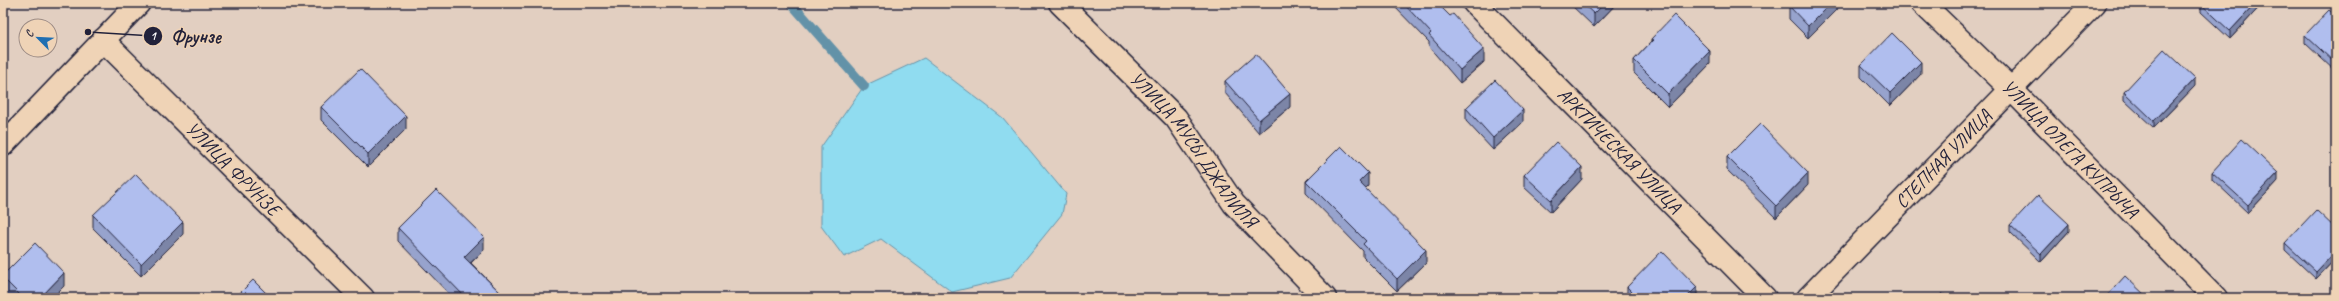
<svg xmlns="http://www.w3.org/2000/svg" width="2339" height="301" font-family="Caveat,sans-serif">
<rect width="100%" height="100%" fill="#e2cfc1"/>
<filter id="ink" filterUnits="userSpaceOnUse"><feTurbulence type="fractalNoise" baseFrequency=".025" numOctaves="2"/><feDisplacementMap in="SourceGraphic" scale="8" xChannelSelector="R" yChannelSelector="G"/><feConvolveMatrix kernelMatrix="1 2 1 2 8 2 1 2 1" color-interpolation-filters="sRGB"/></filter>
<g filter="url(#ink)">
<path fill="#90dcf0" stroke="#6492a8" d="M 924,58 L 1003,118 L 1066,194 L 1062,214 L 1010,278 L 952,292 L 881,239 L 844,257 L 821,226 L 821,147 L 864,86 Z"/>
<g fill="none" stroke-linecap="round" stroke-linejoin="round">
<path stroke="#6492a8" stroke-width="10" d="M 791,3 L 864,86"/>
<defs>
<g id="minor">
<path id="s1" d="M 1060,3 L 1176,118 L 1234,204 L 1325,298"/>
<path id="s2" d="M 1474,3 L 1765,298"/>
<path id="s3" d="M 1922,3 L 2011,89 L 2216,298"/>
<path id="s4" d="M 103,40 L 363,298"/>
<path d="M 3,145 L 139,3"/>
<path id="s5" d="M 1808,298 L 2095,3"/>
</g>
</defs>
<use href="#minor" stroke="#22223b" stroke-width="25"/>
<use href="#minor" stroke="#efd3b6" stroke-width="22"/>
</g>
<path fill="#97a3cd" stroke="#22223b" d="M 1391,3 L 1437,3 L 1484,62 L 1460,83 L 1429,47 L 1429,42 Z
M 1569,3 L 1617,3 L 1594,27 Z
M 1785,3 L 1843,3 L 1808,38 L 1789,19 L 1789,6 Z
M 2202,3 L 2263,3 L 2230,39 L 2201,12 L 2201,4 Z
M 2336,16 L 2336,72 L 2305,43 L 2305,35 Z
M 1651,39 L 1710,64 L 1668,107 L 1634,73 L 1634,60 L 1651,42 Z
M 1861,65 L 1921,74 L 1890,106 L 1861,77 Z
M 1225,81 L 1290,107 L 1259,133 L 1225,93 Z
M 2195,86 L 2154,128 L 2124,100 L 2124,92 Z
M 321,107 L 406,129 L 368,167 L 321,120 Z
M 1466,108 L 1523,122 L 1493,150 L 1466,121 Z
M 1727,157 L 1808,185 L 1776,218 L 1727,170 Z
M 2212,172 L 2278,181 L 2248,213 L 2212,179 Z
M 1524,175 L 1582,179 L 1551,212 L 1524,187 Z
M 1306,181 L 1368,186 L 1365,188 L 1426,263 L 1397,291 L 1363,257 L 1363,251 L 1306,193 Z
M 93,215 L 183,234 L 141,276 L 93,228 Z
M 2010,225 L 2069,231 L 2041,262 L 2010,232 Z
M 398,228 L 484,250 L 471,263 L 506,298 L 453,298 L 398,241 Z
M 2336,229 L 2336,258 L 2316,279 L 2285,250 L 2285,243 Z
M 3,275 L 64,286 L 52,298 L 10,298 L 3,291 Z
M 1627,287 L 1697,298 L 1627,298 Z"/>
<path fill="#7b85a7" stroke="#22223b" d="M 1605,3 L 1617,3 L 1594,27 L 1594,14 Z
M 1831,3 L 1843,3 L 1808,38 L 1808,26 Z
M 2256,3 L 2263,3 L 2230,39 L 2230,31 Z
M 1484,49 L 1484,62 L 1460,83 L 1460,70 Z
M 1710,51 L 1710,64 L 1668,107 L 1668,94 Z
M 1921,62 L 1921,74 L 1890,106 L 1890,93 Z
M 2195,78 L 2195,86 L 2154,128 L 2154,121 Z
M 1290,94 L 1290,107 L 1259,133 L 1259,120 Z
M 1523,110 L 1523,122 L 1493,150 L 1493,138 Z
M 406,116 L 406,129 L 368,167 L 368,154 Z
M 1582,167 L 1582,179 L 1551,212 L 1551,200 Z
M 1368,173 L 1368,186 L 1359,195 L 1359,182 Z
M 1808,173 L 1808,185 L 1776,218 L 1776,206 Z
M 2278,173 L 2278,181 L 2248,213 L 2248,205 Z
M 183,222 L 183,234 L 141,276 L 141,264 Z
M 2069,224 L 2069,231 L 2041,262 L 2041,254 Z
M 484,237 L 484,250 L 464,269 L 464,257 Z
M 1426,250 L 1426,263 L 1397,291 L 1397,279 Z
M 2336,251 L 2336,258 L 2316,279 L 2316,272 Z
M 64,273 L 64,286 L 52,298 L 40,298 Z
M 1697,287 L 1697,298 L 1686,298 Z"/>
<path fill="#b0beee" stroke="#22223b" d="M 1403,3 L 1437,3 L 1450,16 L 1453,14 L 1484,49 L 1460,70 L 1429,35 L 1431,33 Z
M 1582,3 L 1605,3 L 1594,14 Z
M 1792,3 L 1831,3 L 1808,26 L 1789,6 Z
M 2202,3 L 2256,3 L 2230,31 L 2201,4 Z
M 2329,10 L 2336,16 L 2336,64 L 2305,35 Z
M 1674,15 L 1710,51 L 1668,94 L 1634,60 L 1653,40 L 1651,39 Z
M 1892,33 L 1921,62 L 1890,93 L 1861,65 Z
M 2164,49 L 2195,78 L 2154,121 L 2124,92 Z
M 1256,54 L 1290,94 L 1259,120 L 1225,81 Z
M 360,69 L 406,116 L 368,154 L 321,107 Z
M 1495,80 L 1523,110 L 1493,138 L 1466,108 Z
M 1760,124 L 1808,173 L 1776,206 L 1727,157 Z
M 2242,139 L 2278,173 L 2248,205 L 2212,172 Z
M 1556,142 L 1582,167 L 1551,200 L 1524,175 Z
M 1341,146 L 1368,173 L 1359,182 L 1426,250 L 1397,279 L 1363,244 L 1366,241 L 1306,181 Z
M 136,174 L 183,222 L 141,264 L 93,215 Z
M 436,190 L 484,237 L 464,257 L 506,298 L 466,298 L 398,228 Z
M 2038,195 L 2069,224 L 2041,254 L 2010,225 Z
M 2316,210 L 2336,229 L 2336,251 L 2316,272 L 2285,243 Z
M 35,243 L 64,273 L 40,298 L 23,298 L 3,278 L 3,275 Z
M 1662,251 L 1697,287 L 1686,298 L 1638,298 L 1627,287 Z
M 2125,276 L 2148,298 L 2105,298 Z
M 253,280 L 271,298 L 235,298 Z
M 1942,293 L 1948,298 L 1938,298 Z
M 1475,294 L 1478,298 L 1471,298 Z"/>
</g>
<g text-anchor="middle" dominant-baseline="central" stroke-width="3" stroke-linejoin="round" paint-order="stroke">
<g font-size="19" fill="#22223b" stroke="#efd3b6">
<text stroke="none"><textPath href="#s3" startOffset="208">УЛИЦА ОЛЕГА КУПРЫЧА</textPath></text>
<text stroke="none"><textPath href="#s1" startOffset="199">УЛИЦА МУСЫ ДЖАЛИЛЯ</textPath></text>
<text stroke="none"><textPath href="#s2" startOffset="207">АРКТИЧЕСКАЯ УЛИЦА</textPath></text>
<text stroke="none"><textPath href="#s5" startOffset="194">СТЕПНАЯ УЛИЦА</textPath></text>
<text stroke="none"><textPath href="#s4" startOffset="183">УЛИЦА ФРУНЗЕ</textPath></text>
</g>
</g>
<path fill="none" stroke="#22223b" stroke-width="1.5" d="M88 32L153 36"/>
<g fill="#22223b" stroke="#efd3b6" stroke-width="1.5">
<circle cx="88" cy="32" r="4"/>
<circle cx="153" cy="36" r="10"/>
</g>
<g font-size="12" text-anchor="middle" font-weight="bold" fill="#fff">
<text x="153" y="40">1</text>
</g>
<g font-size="20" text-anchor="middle" font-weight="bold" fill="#22223b" stroke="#efd3b6" stroke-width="3" stroke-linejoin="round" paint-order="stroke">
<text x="196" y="43">Фрунзе</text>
</g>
<rect width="2339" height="301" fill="none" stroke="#efd3b6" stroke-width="16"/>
<rect x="8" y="8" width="2323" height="285" fill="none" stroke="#22223b" stroke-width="1.5" filter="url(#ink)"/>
<g transform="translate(38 38) rotate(294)"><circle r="19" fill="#efd3b6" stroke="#9d8c85"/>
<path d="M0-3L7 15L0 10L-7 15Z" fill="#1f6fb2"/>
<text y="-6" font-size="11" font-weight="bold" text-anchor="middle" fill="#22223b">С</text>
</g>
</svg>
